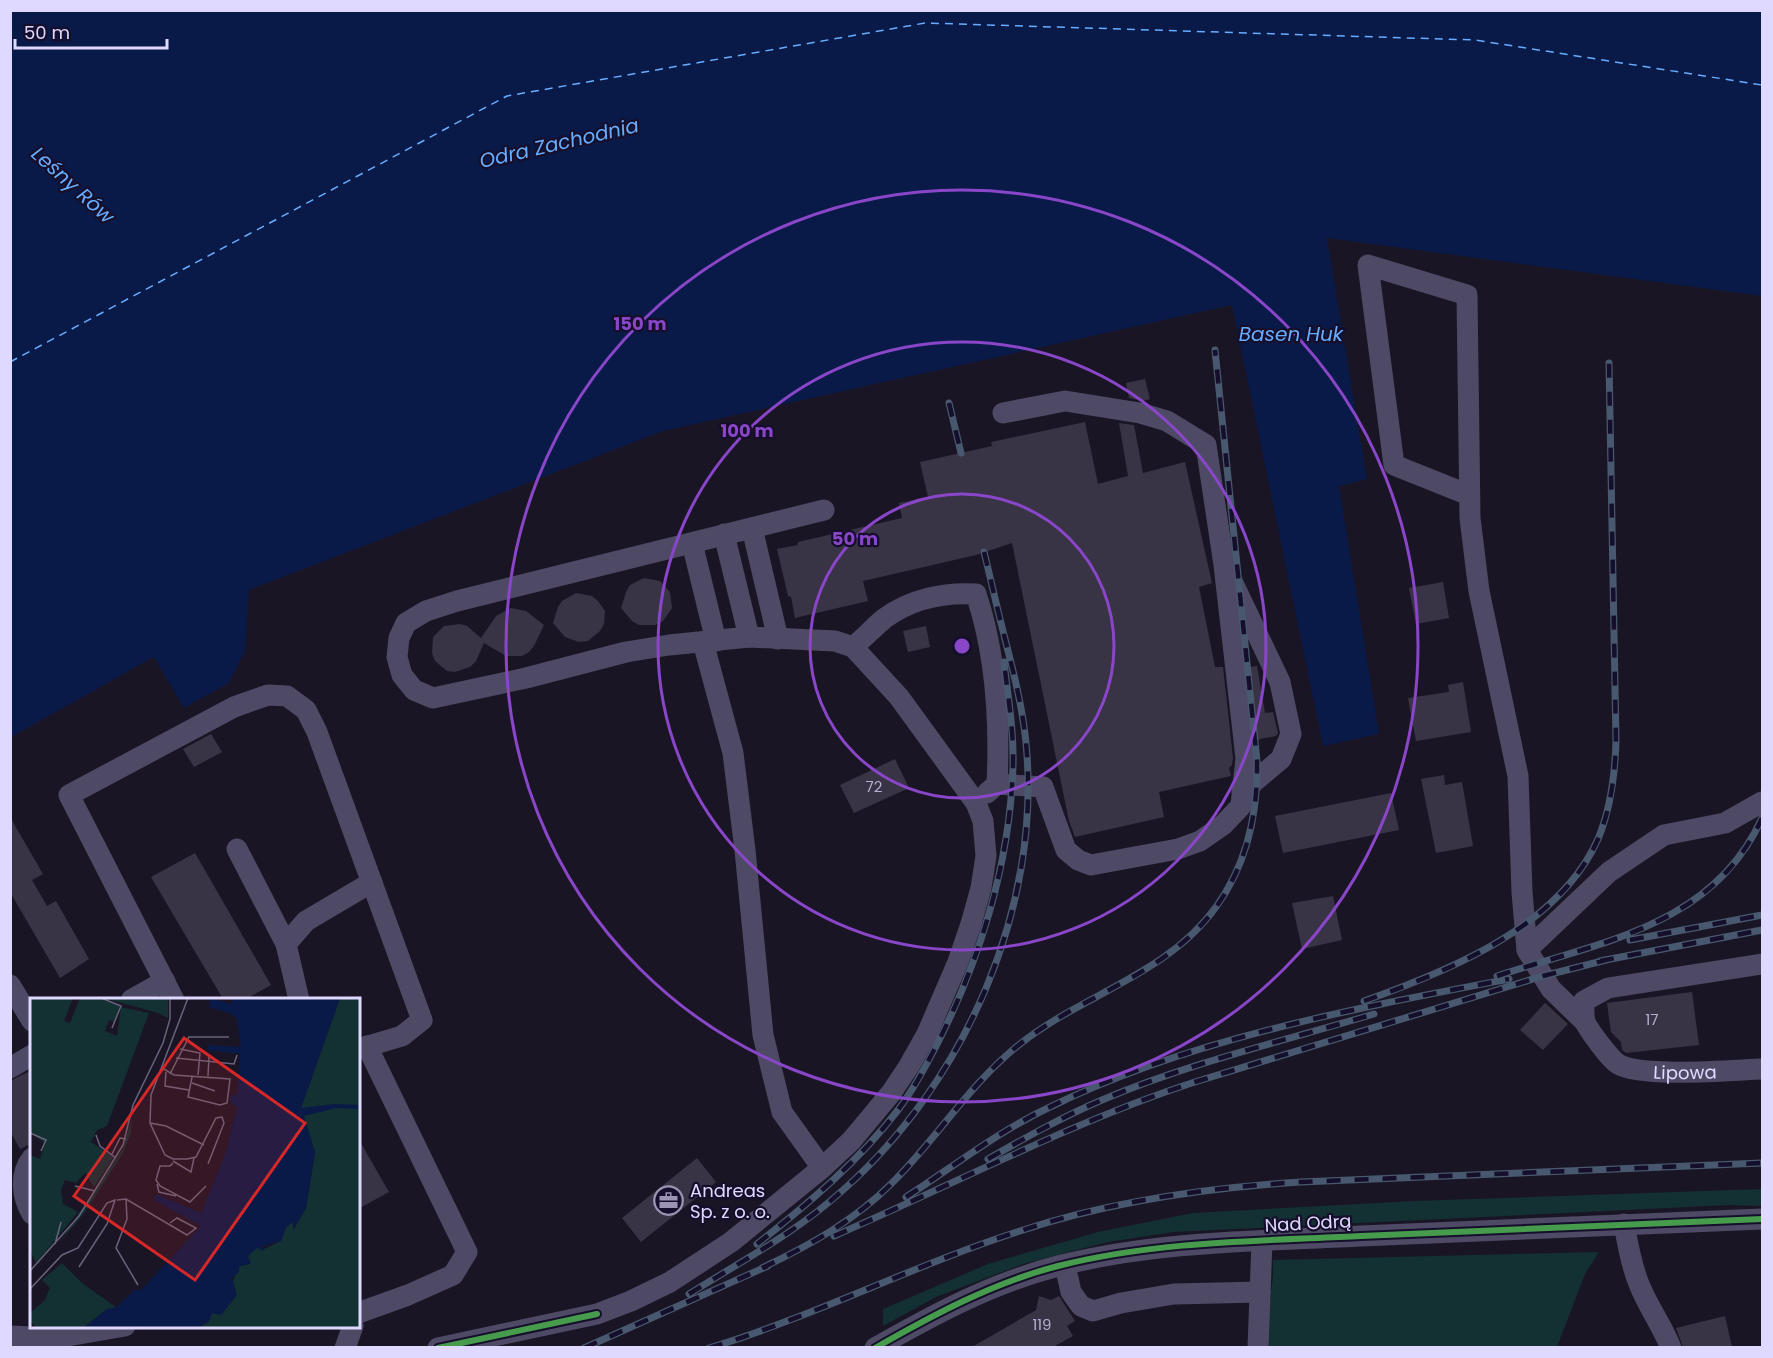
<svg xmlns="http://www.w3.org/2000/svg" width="1773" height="1358" font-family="Poppins,sans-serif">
<rect width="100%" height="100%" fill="#1a1525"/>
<path fill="#133033" d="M 1762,1189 L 1762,1206 L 1729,1205 L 1174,1232 L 1108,1242 L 1023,1264 L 936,1297 L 883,1326 L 883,1309 L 988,1264 L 1098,1232 L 1193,1213 L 1414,1201 Z
M 1599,1252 L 1585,1274 L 1557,1347 L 1264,1348 L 1273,1276 L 1273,1260 Z"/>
<path fill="#0a1a48" d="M 11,10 L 1762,11 L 1762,296 L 1327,238 L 1367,479 L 1339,486 L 1379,734 L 1323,746 L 1232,305 L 663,431 L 249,590 L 245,651 L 229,683 L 184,708 L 154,657 L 11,737 Z"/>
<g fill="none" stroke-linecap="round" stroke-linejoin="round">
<path stroke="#67adff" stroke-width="1.5" stroke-dasharray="8 6" stroke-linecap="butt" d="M 10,362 L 507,96 L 925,23 L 1475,40 L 1762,85"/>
</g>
<path fill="#393346" d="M 1145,379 L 1150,399 L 1143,401 L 1129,398 L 1126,383 Z
M 1085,422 L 1098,484 L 1128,476 L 1119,423 L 1134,425 L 1143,473 L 1185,462 L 1212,583 L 1199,587 L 1215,667 L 1223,667 L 1233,758 L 1232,765 L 1229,768 L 1231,776 L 1159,792 L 1164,817 L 1075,837 L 1069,821 L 1012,543 L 976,555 L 863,581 L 868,601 L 795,618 L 791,597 L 788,596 L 777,549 L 798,545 L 798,542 L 902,518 L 899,503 L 928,497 L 920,462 L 992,446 L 991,442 Z
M 644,578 L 660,581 L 670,592 L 672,608 L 663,621 L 655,625 L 639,625 L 632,621 L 621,608 L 626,592 L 630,585 Z
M 1443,582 L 1449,618 L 1416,624 L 1409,588 Z
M 576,593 L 592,596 L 598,601 L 605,611 L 604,624 L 600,631 L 588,641 L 579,642 L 565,637 L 553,623 L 558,607 L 562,601 Z
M 511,608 L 526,611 L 544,625 L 534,646 L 529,652 L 522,656 L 506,656 L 484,643 L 476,661 L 470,667 L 455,672 L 447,671 L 435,661 L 432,653 L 433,637 L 444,626 L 460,624 L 467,626 L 481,638 L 496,616 Z
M 926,626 L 930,647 L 908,652 L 903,631 Z
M 1257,666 L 1265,713 L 1273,712 L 1278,733 L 1276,736 L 1260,739 L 1257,742 L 1248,667 Z
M 1463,682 L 1471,732 L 1416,741 L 1408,698 L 1449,692 L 1448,685 Z
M 211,734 L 222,752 L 194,767 L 183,749 Z
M 895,759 L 909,788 L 854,813 L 840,785 Z
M 1444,775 L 1445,785 L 1462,782 L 1473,846 L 1436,853 L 1421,779 Z
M 1391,793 L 1399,830 L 1283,853 L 1275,816 Z
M 10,817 L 43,874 L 32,880 L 47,906 L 56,901 L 89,959 L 60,978 L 10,892 Z
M 195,853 L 271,985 L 246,999 L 223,999 L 151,877 Z
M 1333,896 L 1342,940 L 1302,949 L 1292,903 Z
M 1692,992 L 1699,1045 L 1626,1053 L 1622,1050 L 1621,1042 L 1611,1032 L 1607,1003 Z
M 1545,1003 L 1568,1024 L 1543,1050 L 1520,1030 Z
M 32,1070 L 32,1143 L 20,1149 L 10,1131 L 10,1081 Z
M 358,1138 L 389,1192 L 358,1209 Z
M 697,1158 L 716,1182 L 641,1242 L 622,1218 Z
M 1039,1296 L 1051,1300 L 1059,1296 L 1075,1321 L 1067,1326 L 1073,1336 L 1053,1347 L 972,1347 L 1036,1310 Z
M 1725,1316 L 1732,1347 L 1683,1347 L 1676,1328 Z"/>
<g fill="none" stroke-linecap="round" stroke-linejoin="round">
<g stroke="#4e4a66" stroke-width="21">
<path d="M 1469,495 L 1394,465 L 1368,265 L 1467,295 L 1470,518 L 1479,591 L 1518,776 L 1522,892 L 1527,950 L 1551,989 L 1585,1022"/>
<path d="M 752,528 L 778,639"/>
<path d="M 724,534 L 749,637"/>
<path d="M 692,543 L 716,641"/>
<path d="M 1232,581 L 1280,682 L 1291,734 L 1281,759 L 1242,792"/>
<path d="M 703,642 L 733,753 L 745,850 L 763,1035 L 782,1112 L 822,1168"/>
<path d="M 853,647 C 864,638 874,627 885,618 C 911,599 944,592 976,594 C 996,654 1000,721 997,784 L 987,793"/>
<path d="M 997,784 L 1043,787 L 1066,850 L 1078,860 L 1091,865 L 1178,849 L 1200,841 L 1223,825 L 1241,806 L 1246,758 L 1224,565 L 1206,445 L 1167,421 L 1140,413 L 1065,401 L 1003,413"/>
<path d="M 237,849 L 286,944 L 299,1000"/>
<path d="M 286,944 L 306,921 L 372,882"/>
<path d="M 1527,950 L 1609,872 L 1664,835 L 1725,823 L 1762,802"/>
<path id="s1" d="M 1762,964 L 1608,988 L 1584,1001 C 1584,1008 1583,1018 1586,1024 C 1591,1033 1610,1059 1618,1064 C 1641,1078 1733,1070 1762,1069"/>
<path d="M 10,985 L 32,1021"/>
<path d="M 131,1000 L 165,981"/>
<path d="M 174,1000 L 69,795 L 234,707 L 268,695 L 287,696 L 306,710 L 317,732 L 422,1020 L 402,1036 L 358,1049"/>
<path d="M 10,1068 L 32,1055"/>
<path d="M 32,1158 C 19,1174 22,1197 32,1214"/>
<path d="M 1624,1224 C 1628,1245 1631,1265 1639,1284 C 1648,1307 1662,1325 1671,1348"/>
<path d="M 1065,1265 L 1071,1292 L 1081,1306 L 1093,1311 L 1121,1303 L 1174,1294 L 1260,1292"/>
<path d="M 358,1313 L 408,1295 L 453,1275 L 467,1252 L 367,1046"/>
<path d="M 10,1336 L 56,1338 L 125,1326"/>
<path d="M 345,1348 L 353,1326"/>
<path d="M 438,1348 L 597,1314 L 631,1301 L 670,1282 L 731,1242 L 822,1168 L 851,1141 L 891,1093 L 909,1066 L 927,1034 L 958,962 L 971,924 L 981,888 L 986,856 L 983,821 L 976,803 L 899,697 L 853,647 L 835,641 L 749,637 L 669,645 L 626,652 L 526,678 L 433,698 L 414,690 L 402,675 L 397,657 L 399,638 L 406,623 L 426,611 L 457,601 L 824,510"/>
<path d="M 875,1348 C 933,1315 992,1283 1058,1266 C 1156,1241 1260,1241 1361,1236 C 1495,1230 1629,1224 1762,1219"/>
<path d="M 1258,1348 L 1262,1241"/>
</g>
<defs>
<path id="rail" d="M 949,403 L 961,453
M 1630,940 L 1762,915
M 1600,961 L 1762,930
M 1497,976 C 1599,942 1713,927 1762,818
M 1364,1001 C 1449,971 1559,927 1598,839 C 1611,808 1615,774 1616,741 L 1609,363
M 988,1159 C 1025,1138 1062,1117 1102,1100 C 1189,1063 1283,1041 1374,1014
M 906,1197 C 953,1167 997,1132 1048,1108 C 1188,1039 1357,1008 1509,979
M 834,1236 C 955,1184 1073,1121 1198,1081 L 1543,976 L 1606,960
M 757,1244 C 808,1204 859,1161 898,1110 C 912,1092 923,1071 933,1052 C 979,964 1010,865 1013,766 C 1014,731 1008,697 1004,662
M 762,1268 C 808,1246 854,1221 891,1184 C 936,1140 970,1083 1020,1044 C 1083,994 1167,975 1216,907 C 1247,864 1258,813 1257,761 L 1215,350
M 689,1294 C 742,1261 797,1232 843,1190 C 965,1082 1042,907 1026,743 C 1022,702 1011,663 1001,623 C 995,599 990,576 984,552
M 584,1348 L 768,1266
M 709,1348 C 815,1316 914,1265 1020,1231 C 1111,1201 1205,1188 1301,1182 L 1762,1163"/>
</defs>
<use href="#rail" stroke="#48596f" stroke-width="7"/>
<use href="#rail" stroke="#160f2b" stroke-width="4.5" stroke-dasharray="14" stroke-linecap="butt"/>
<defs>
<path id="cycleway" d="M 438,1348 L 597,1314
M 875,1348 C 933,1315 992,1283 1058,1266 C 1156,1241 1260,1241 1361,1236 C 1495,1230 1629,1224 1762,1219"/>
</defs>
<use href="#cycleway" stroke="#160f2b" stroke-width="10"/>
<use href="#cycleway" stroke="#469c4c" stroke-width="6"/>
</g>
<g fill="none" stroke="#8a46c9" stroke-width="3">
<circle cx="962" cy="646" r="152"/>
<circle cx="962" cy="646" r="304"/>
<circle cx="962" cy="646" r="456"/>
</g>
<defs>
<symbol id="office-ring" viewBox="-11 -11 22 22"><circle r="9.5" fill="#160f2b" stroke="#9b94b3" stroke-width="1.5"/><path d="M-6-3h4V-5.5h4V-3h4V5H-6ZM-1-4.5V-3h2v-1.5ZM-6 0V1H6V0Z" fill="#9b94b3"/></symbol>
</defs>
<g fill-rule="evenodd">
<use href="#office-ring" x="652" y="1184" width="33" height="33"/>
</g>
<g text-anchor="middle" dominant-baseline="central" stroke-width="4.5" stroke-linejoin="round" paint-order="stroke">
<g font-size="15" fill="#b6b0d1">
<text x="874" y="786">72</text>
<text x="1652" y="1019">17</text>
<text x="1042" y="1324">119</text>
</g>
<g font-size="18" fill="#e0d9ff" stroke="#160f2b">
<text stroke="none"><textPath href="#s1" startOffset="326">Lipowa</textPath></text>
<text transform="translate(1308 1223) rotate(-3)">Nad Odrą</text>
</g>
<g font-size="18" fill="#e0d9ff" stroke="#160f2b" text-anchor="start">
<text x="690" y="1190">Andreas<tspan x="690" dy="21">Sp. z o. o.</tspan></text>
</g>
<g font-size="20" font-style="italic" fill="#67adff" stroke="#160f2b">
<text transform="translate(559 143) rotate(-13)">Odra Zachodnia</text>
<text transform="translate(73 185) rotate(42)">Leśny Rów</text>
<text x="1291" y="334">Basen Huk</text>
</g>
</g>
<g transform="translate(30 998)">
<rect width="330" height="330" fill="#1a1525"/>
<path d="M 0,0 L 43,0 L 34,23 L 40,25 L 50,0 L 67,0 L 90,8 L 84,24 L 79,22 L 75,33 L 87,38 L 91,9 L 119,15 L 77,128 L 67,132 L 61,144 L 84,159 L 64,189 L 55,175 L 46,185 L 35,182 L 31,192 L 33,206 L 48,214 L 6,265 L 0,252 L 0,157 L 10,161 L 15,145 L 0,135 ZM 74,0 L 138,0 L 138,20 L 128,15 ZM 310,0 L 330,0 L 330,330 L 167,330 L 181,315 L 192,313 L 208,269 L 218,266 L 218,258 L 227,249 L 232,252 L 251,243 L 256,229 L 263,224 L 264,231 L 276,210 L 285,155 L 271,110 ZM 102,121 L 101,134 L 93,155 L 55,214 L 29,245 L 92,152 ZM 32,265 L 52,285 L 87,310 L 77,311 L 53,330 L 7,330 L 0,323 L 0,315 L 15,302 L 20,290 L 12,282 Z" fill="#133033"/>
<path d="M 180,0 L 202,6 L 203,0 L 310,0 L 271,110 L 304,106 L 330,107 L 330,111 L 306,110 L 274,118 L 285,155 L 276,210 L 263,232 L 263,224 L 256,229 L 251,243 L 233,248 L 234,253 L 227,250 L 218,258 L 221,266 L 209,268 L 209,274 L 202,280 L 207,297 L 191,317 L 182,315 L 179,324 L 167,330 L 53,330 L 77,311 L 87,309 L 104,292 L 111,292 L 171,228 L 124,202 L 126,196 L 171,215 L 195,157 L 207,110 L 200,103 L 201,97 L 207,97 L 210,56 L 177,52 L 179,47 L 211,49 L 207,22 L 202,16 L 179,9 Z" fill="#0a1a48"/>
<path fill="none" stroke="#0a1a48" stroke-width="3" d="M 107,330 L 180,253 L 215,206 L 235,164 L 254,0"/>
<path fill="none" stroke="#69637c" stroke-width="1.5" d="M 71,0 L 91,8 L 82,30M 158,0 L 121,97 L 120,125 L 135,157 L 143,161 L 157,161 L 166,159 L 186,120 L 192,119 L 194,125 L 178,166M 150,51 L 170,55 L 168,77M 146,60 L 204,66 L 207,57M 132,70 L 144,77 L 200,81 L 197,105 L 190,107 L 158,99 L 162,79M 136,74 L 135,88 L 159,92M 140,76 L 159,39 L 199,39M 178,78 L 179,59M 162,85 L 185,93M 120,125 L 136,128 L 174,147M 0,135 L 16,142 L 11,153M 66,137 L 70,148 L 86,160M 82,156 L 90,140 L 96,141M 143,163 L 161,174 L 164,160M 143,165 L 140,168 L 130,168 L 126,182 L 130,188 L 160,204 L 176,188M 127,186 L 129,194 L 146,198M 45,188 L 65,193M 96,201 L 97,221 L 86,250 L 108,287M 87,202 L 96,201 L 157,237 L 166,230 L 147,220 L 140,225M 25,246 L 31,224M 0,273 L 49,218 L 93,147 L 103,107 L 133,45 L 140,21 L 140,0M 0,291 L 32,257 L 48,250 L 77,205 L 85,202 L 77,226 L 49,269"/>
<path fill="#d62828" fill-opacity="0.15" stroke="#d62828" stroke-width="3" d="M 154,40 L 275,125 L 165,282 L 44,198 Z"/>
<rect width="330" height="330" fill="none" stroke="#e0d9ff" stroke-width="3"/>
</g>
<circle cx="962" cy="646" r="9" fill="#8a46c9" stroke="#160f2b" stroke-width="3"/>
<g font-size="18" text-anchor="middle" font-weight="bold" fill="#8a46c9" stroke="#160f2b" stroke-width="4.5" stroke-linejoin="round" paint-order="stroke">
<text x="640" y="330">150 m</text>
<text x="747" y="437">100 m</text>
<text x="855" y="545">50 m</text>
</g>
<rect width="1773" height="1358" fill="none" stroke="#e0d9ff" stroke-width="24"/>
<path d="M15 39v9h152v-9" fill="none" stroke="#e0d9ff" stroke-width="3"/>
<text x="24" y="39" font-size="18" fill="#e0d9ff" stroke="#160f2b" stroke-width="4.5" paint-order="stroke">50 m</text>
</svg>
